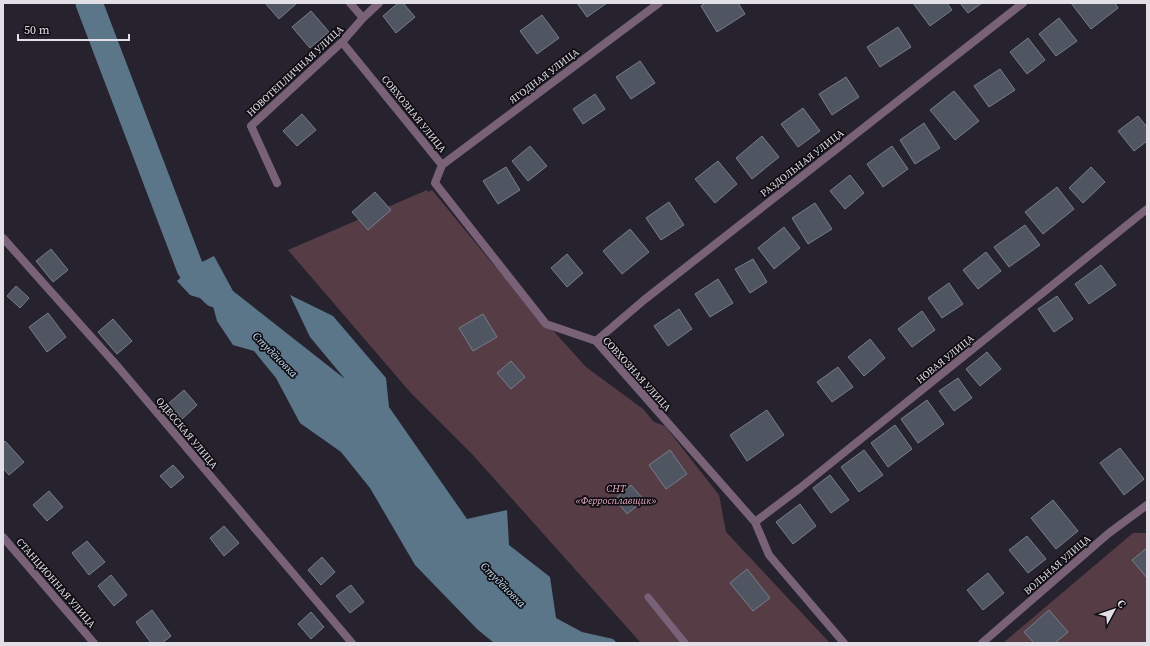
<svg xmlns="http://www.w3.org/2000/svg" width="1150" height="646" font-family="'Source Serif 4',serif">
<rect width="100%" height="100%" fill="#26232f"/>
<path fill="#563d45" d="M 427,190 L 428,192 L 432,190 L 493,264 L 586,367 L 643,409 L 654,422 L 665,426 L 719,495 L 726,532 L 830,643 L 641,643 L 472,454 L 410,392 L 288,250 Z
M 1133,533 L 1147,533 L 1147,643 L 1003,643 Z"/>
<path fill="#5b7689" d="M 214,256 L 233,291 L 345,379 L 310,337 L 290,295 L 333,316 L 386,378 L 389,407 L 467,519 L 507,510 L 509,545 L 550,577 L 556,618 L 582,632 L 613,639 L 617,643 L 494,643 L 477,629 L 415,565 L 370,488 L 341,452 L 300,423 L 276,378 L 254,351 L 233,345 L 217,321 L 212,302 L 190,295 L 177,281 L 190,268 Z"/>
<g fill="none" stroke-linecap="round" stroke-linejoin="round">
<path stroke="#5b7689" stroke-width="27" d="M 89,3 L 190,268 L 215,294"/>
</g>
<path fill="#505562" stroke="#787d8b" d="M 265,3 L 297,3 L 279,19 Z
M 398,3 L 403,3 L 415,17 L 396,33 L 383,16 Z
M 577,3 L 607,3 L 587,17 Z
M 706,3 L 738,3 L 745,14 L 717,32 L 701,6 Z
M 913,3 L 947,3 L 952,10 L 930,26 Z
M 960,3 L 982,3 L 968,13 Z
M 1071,3 L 1115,3 L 1118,8 L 1091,29 Z
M 311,11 L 329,32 L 310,48 L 292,27 Z
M 542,15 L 559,38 L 537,54 L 520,31 Z
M 1059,18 L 1077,41 L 1056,56 L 1039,34 Z
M 898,27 L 911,47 L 880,67 L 867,47 Z
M 1028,38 L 1045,60 L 1027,74 L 1010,52 Z
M 640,61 L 655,83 L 631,99 L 616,77 Z
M 1000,69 L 1015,90 L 989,107 L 974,86 Z
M 846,77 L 859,97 L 832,115 L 819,94 Z
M 954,91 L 979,121 L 955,140 L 930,110 Z
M 595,94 L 605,109 L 583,124 L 573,109 Z
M 803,108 L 820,131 L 798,147 L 781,124 Z
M 302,114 L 316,130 L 297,146 L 283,131 Z
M 1138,116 L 1147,127 L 1147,141 L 1134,151 L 1118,131 Z
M 924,123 L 940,148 L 915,164 L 900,140 Z
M 762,136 L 779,157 L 752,179 L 736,158 Z
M 530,146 L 547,166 L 528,181 L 512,161 Z
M 892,146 L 908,169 L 883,187 L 867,164 Z
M 718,161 L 737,184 L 715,203 L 695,179 Z
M 506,167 L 520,190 L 498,204 L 483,181 Z
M 1091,167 L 1105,182 L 1083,203 L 1069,188 Z
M 850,175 L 864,193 L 845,209 L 830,191 Z
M 1057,187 L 1074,209 L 1043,234 L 1025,212 Z
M 375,192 L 391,210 L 368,230 L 352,212 Z
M 669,202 L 684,225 L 661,240 L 646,218 Z
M 815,203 L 832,229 L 808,244 L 792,218 Z
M 1025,225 L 1040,245 L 1009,267 L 994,247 Z
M 784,227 L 800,248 L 774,269 L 758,248 Z
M 630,229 L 649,252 L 622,274 L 603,251 Z
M 51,249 L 68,270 L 53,282 L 36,261 Z
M 986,252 L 1001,271 L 978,289 L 963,270 Z
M 567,254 L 583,273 L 567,287 L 551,268 Z
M 753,259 L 767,282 L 750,293 L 735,269 Z
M 1101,265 L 1116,285 L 1089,304 L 1075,284 Z
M 718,279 L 733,303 L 710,317 L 695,294 Z
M 949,283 L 963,304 L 942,318 L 928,298 Z
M 16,286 L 29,298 L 20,308 L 7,296 Z
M 1057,296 L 1073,319 L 1054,332 L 1038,309 Z
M 679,309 L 692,329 L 668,346 L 654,326 Z
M 922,311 L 935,330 L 912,347 L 898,329 Z
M 48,313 L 66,337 L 47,352 L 29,327 Z
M 483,314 L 497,337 L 473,351 L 459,328 Z
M 113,319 L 132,341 L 117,354 L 98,332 Z
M 870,339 L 885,358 L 864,376 L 848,357 Z
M 987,352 L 1001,369 L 980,386 L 966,369 Z
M 511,361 L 525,377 L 511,389 L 497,373 Z
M 838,367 L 853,387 L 832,402 L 817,382 Z
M 958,378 L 972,398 L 954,411 L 939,391 Z
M 184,390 L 197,405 L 181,420 L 168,404 Z
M 927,400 L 944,424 L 918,443 L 901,419 Z
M 767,410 L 784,435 L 747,461 L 730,435 Z
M 895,425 L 912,449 L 888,467 L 871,443 Z
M 5,441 L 24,462 L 9,475 L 3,468 L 3,443 Z
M 1120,448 L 1144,479 L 1124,495 L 1100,463 Z
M 670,450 L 687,474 L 666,489 L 649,465 Z
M 864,450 L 883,475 L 859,492 L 841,467 Z
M 173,465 L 184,477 L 171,488 L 160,476 Z
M 830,475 L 849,500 L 831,513 L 813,488 Z
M 631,485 L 644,500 L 627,514 L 615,499 Z
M 49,491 L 63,507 L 47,521 L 33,505 Z
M 1053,500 L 1078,531 L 1056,549 L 1031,518 Z
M 800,504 L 816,526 L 793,544 L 776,522 Z
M 224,526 L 239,543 L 224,556 L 210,538 Z
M 1027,536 L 1046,559 L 1028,573 L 1009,550 Z
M 87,541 L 105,562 L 89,575 L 72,553 Z
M 1147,548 L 1147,578 L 1132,560 Z
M 322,557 L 335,572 L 321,585 L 308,570 Z
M 747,569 L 770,598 L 753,611 L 730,583 Z
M 988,573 L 1004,593 L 983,610 L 967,590 Z
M 111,575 L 127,595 L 114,606 L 98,586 Z
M 351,585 L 364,602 L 350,613 L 336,596 Z
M 152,610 L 171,636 L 162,643 L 151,643 L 136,622 Z
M 1049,610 L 1068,632 L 1055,643 L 1034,643 L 1024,632 Z
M 311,612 L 324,627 L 311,639 L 298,624 Z"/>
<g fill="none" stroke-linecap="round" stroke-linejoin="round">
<path stroke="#796178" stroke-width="7" d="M 648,597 L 685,643"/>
<path stroke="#796178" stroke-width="8" d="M 350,3 L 363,18
M 342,42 L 442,165 L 435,183 L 546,324 L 596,341 L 755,522 L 769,555 L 844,643
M 442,165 L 659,3
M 277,183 L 251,126 L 342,42 L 363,18 L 379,3
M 3,238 L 119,368 L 352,643
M 596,341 L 644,300 L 1023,3
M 755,522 L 800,488 L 1147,209
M 3,537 L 94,643
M 982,643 L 1109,533 L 1147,505"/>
</g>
<g text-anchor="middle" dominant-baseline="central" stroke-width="3.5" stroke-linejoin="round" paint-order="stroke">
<g font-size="10" fill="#e2dfe7" stroke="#0f0d12">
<text transform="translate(295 71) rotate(-43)">НОВОТЕПЛИЧНАЯ УЛИЦА</text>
<text transform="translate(544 76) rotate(-37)">ЯГОДНАЯ УЛИЦА</text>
<text transform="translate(414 114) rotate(51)">СОВХОЗНАЯ УЛИЦА</text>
<text transform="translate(802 163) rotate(-38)">РАЗДОЛЬНАЯ УЛИЦА</text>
<text transform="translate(945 359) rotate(-39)">НОВАЯ УЛИЦА</text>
<text transform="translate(637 374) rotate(48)">СОВХОЗНАЯ УЛИЦА</text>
<text transform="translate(187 433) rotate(50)">ОДЕССКАЯ УЛИЦА</text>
<text transform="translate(1057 565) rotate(-41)">ВОЛЬНАЯ УЛИЦА</text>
<text transform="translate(56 583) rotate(49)">СТАНЦИОННАЯ УЛИЦА</text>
</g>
<g font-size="10" font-style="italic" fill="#e8adc0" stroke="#0f0d12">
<text x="616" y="488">СНТ<tspan x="616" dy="12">«Ферросплавщик»</tspan></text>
</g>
<g font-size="11" font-style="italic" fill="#c7e5fb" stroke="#0f0d12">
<text transform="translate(275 355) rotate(45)">Студёновка</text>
<text transform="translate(503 585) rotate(45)">Студёновка</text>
</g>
</g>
<rect width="1150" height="646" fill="none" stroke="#e2dfe7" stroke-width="8"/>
<g transform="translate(1114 610) rotate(50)" stroke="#0f0d12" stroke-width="3" paint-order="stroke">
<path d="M0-3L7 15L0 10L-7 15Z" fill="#e2dfe7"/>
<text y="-6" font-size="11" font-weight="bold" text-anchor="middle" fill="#e2dfe7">С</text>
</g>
<path d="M18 34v6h111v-6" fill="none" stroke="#e2dfe7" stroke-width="2"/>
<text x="24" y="34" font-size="12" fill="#e2dfe7" stroke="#0f0d12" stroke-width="3" paint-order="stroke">50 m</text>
</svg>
